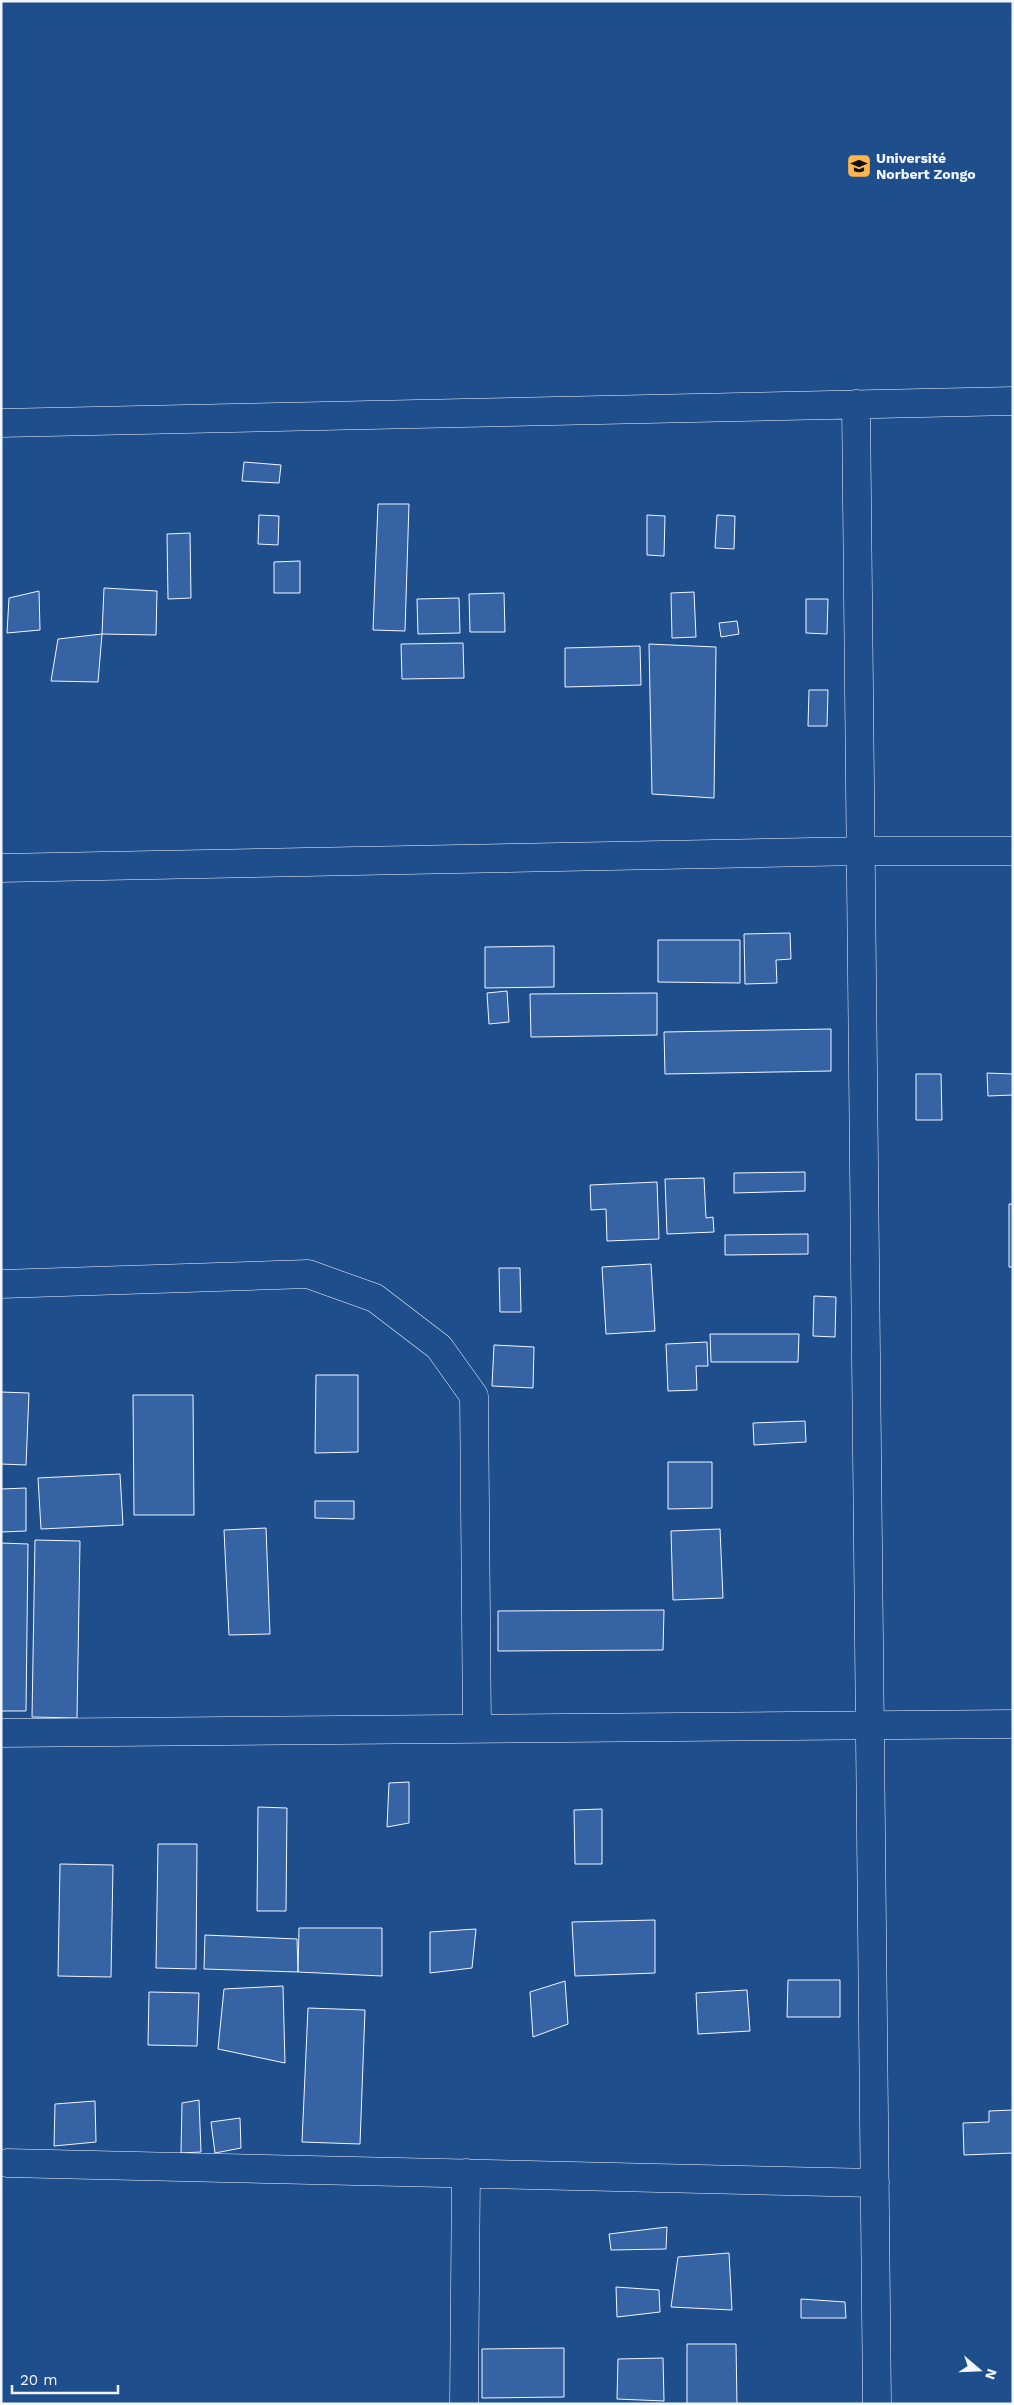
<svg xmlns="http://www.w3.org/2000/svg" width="1014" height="2405" font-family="'Work Sans',sans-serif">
<rect width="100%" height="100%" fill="#1f4e8c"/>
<path fill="#3563a3" stroke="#f2f6ff" d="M 244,462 L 281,465 L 279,483 L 242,481 Z
M 378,504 L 409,504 L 405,631 L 373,630 Z
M 259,515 L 279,516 L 278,545 L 258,544 Z
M 647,515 L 665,516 L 664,556 L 647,555 Z
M 717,515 L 735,516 L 734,549 L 715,548 Z
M 190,533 L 191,598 L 168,599 L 167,534 Z
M 300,561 L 300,593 L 274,593 L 274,562 Z
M 104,588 L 157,591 L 156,635 L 102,634 Z
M 39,591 L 40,630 L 7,633 L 9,598 Z
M 694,592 L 696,637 L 672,638 L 671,593 Z
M 504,593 L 505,632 L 470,632 L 469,594 Z
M 459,598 L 460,633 L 418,634 L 417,599 Z
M 806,599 L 828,599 L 827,634 L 806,633 Z
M 737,621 L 739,634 L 721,637 L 719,623 Z
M 102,634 L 98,682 L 51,681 L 58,639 Z
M 463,643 L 464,678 L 402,679 L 401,644 Z
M 649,644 L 716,647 L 714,798 L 652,794 Z
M 640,646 L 641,685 L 565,687 L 565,648 Z
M 809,690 L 828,690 L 827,726 L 808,726 Z
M 790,933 L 791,959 L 776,960 L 777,983 L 745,984 L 744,934 Z
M 658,940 L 740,940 L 740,983 L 658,982 Z
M 554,946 L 554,987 L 485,988 L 485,947 Z
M 507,991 L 509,1022 L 489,1024 L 487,993 Z
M 657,993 L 657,1035 L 531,1037 L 530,994 Z
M 831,1029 L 831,1071 L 665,1074 L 664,1032 Z
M 987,1073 L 1013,1074 L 1013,1095 L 988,1096 Z
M 916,1074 L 941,1074 L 942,1120 L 916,1120 Z
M 805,1172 L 805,1191 L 734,1193 L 734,1173 Z
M 704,1178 L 706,1218 L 713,1217 L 714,1232 L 667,1234 L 665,1179 Z
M 657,1182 L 659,1239 L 607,1241 L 606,1209 L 591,1210 L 590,1185 Z
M 1009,1204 L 1013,1204 L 1013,1267 L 1009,1267 Z
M 808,1234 L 808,1254 L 725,1255 L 725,1235 Z
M 651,1264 L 655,1331 L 606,1334 L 602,1267 Z
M 499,1268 L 520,1268 L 521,1312 L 500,1312 Z
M 814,1296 L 836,1297 L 835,1337 L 813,1336 Z
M 710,1334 L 799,1334 L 798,1362 L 711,1362 Z
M 707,1342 L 708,1366 L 696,1366 L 697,1390 L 668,1391 L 666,1344 Z
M 494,1345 L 534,1347 L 533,1388 L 492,1386 Z
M 316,1375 L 358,1375 L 358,1452 L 315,1453 Z
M 1,1392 L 29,1393 L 26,1465 L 1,1464 Z
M 133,1395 L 193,1395 L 194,1515 L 134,1515 Z
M 805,1421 L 806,1442 L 754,1445 L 753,1423 Z
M 668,1462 L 712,1462 L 712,1508 L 668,1509 Z
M 120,1474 L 123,1525 L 41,1529 L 38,1478 Z
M 26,1488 L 26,1531 L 1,1532 L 1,1489 Z
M 315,1501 L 354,1501 L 354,1519 L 315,1518 Z
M 266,1528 L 270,1634 L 229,1635 L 224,1530 Z
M 720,1529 L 723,1598 L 673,1600 L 671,1531 Z
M 35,1540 L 80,1541 L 77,1718 L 32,1717 Z
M 1,1543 L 28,1544 L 26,1711 L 1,1711 Z
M 664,1610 L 663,1650 L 498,1651 L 498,1611 Z
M 409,1782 L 409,1823 L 387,1827 L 389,1783 Z
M 258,1807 L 287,1808 L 286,1911 L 257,1911 Z
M 602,1809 L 602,1864 L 575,1864 L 574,1810 Z
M 158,1844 L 197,1844 L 196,1969 L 156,1968 Z
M 60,1864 L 113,1865 L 111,1977 L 58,1976 Z
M 655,1920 L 655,1973 L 575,1976 L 572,1922 Z
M 299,1928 L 382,1928 L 382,1976 L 298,1972 Z
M 476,1929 L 472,1968 L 430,1973 L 430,1932 Z
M 205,1935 L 297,1939 L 298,1972 L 204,1969 Z
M 788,1980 L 840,1980 L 840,2017 L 787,2017 Z
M 565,1981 L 568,2024 L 533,2037 L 530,1992 Z
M 283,1986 L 285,2063 L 218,2049 L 224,1989 Z
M 747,1990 L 750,2031 L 698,2034 L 696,1993 Z
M 149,1992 L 199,1993 L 197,2046 L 148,2045 Z
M 308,2008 L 365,2010 L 360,2144 L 302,2142 Z
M 199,2100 L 201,2152 L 181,2153 L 182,2103 Z
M 95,2101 L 96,2142 L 54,2146 L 55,2104 Z
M 1013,2110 L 1013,2153 L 964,2155 L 963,2123 L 989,2122 L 989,2111 Z
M 240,2118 L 241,2148 L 215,2153 L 211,2122 Z
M 667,2227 L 666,2249 L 611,2250 L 609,2234 Z
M 729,2253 L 732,2310 L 671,2307 L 678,2257 Z
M 616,2287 L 659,2290 L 660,2312 L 617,2317 Z
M 801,2299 L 845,2302 L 846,2318 L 801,2318 Z
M 687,2344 L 736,2344 L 737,2404 L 687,2404 Z
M 564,2348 L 564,2397 L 482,2398 L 482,2349 Z
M 663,2358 L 664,2401 L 617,2399 L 618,2359 Z"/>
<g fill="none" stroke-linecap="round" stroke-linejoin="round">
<defs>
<path id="street" d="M 856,404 L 877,2404
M 1,423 L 1013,401
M 1,868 L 861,851 L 1013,851
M 1,1284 L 308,1274 L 375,1298 L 439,1347 L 474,1396 L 477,1728
M 1,1733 L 1013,1724
M 7,2163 L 875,2183
M 464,2404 L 466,2173"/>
</defs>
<use href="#street" stroke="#f2f6ff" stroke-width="29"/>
<use href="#street" stroke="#1f4e8c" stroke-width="28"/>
</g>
<defs>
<symbol id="university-square" viewBox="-11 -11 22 22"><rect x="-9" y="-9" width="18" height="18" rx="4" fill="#ffb74d" stroke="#1f4e8c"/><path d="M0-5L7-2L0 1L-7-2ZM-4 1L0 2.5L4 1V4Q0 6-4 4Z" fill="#111"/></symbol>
</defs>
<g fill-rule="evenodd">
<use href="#university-square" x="845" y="152" width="28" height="28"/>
</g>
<g text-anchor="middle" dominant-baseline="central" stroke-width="4" stroke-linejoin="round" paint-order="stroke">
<g font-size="14" font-weight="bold" fill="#f2f6ff" stroke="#1f4e8c" text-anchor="start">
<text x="876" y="158">Université<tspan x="876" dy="16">Norbert Zongo</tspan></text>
</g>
</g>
<rect width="1014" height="2405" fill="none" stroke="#f2f6ff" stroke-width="5"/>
<g transform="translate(979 2370) rotate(109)" stroke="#1f4e8c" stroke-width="4" paint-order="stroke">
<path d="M0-4L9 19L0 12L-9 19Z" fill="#f2f6ff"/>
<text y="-8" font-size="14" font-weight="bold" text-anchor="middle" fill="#f2f6ff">N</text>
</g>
<path d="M12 2385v8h106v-8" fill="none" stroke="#f2f6ff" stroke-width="2.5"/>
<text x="20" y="2385" font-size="15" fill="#f2f6ff" stroke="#1f4e8c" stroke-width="4" paint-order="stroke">20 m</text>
</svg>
